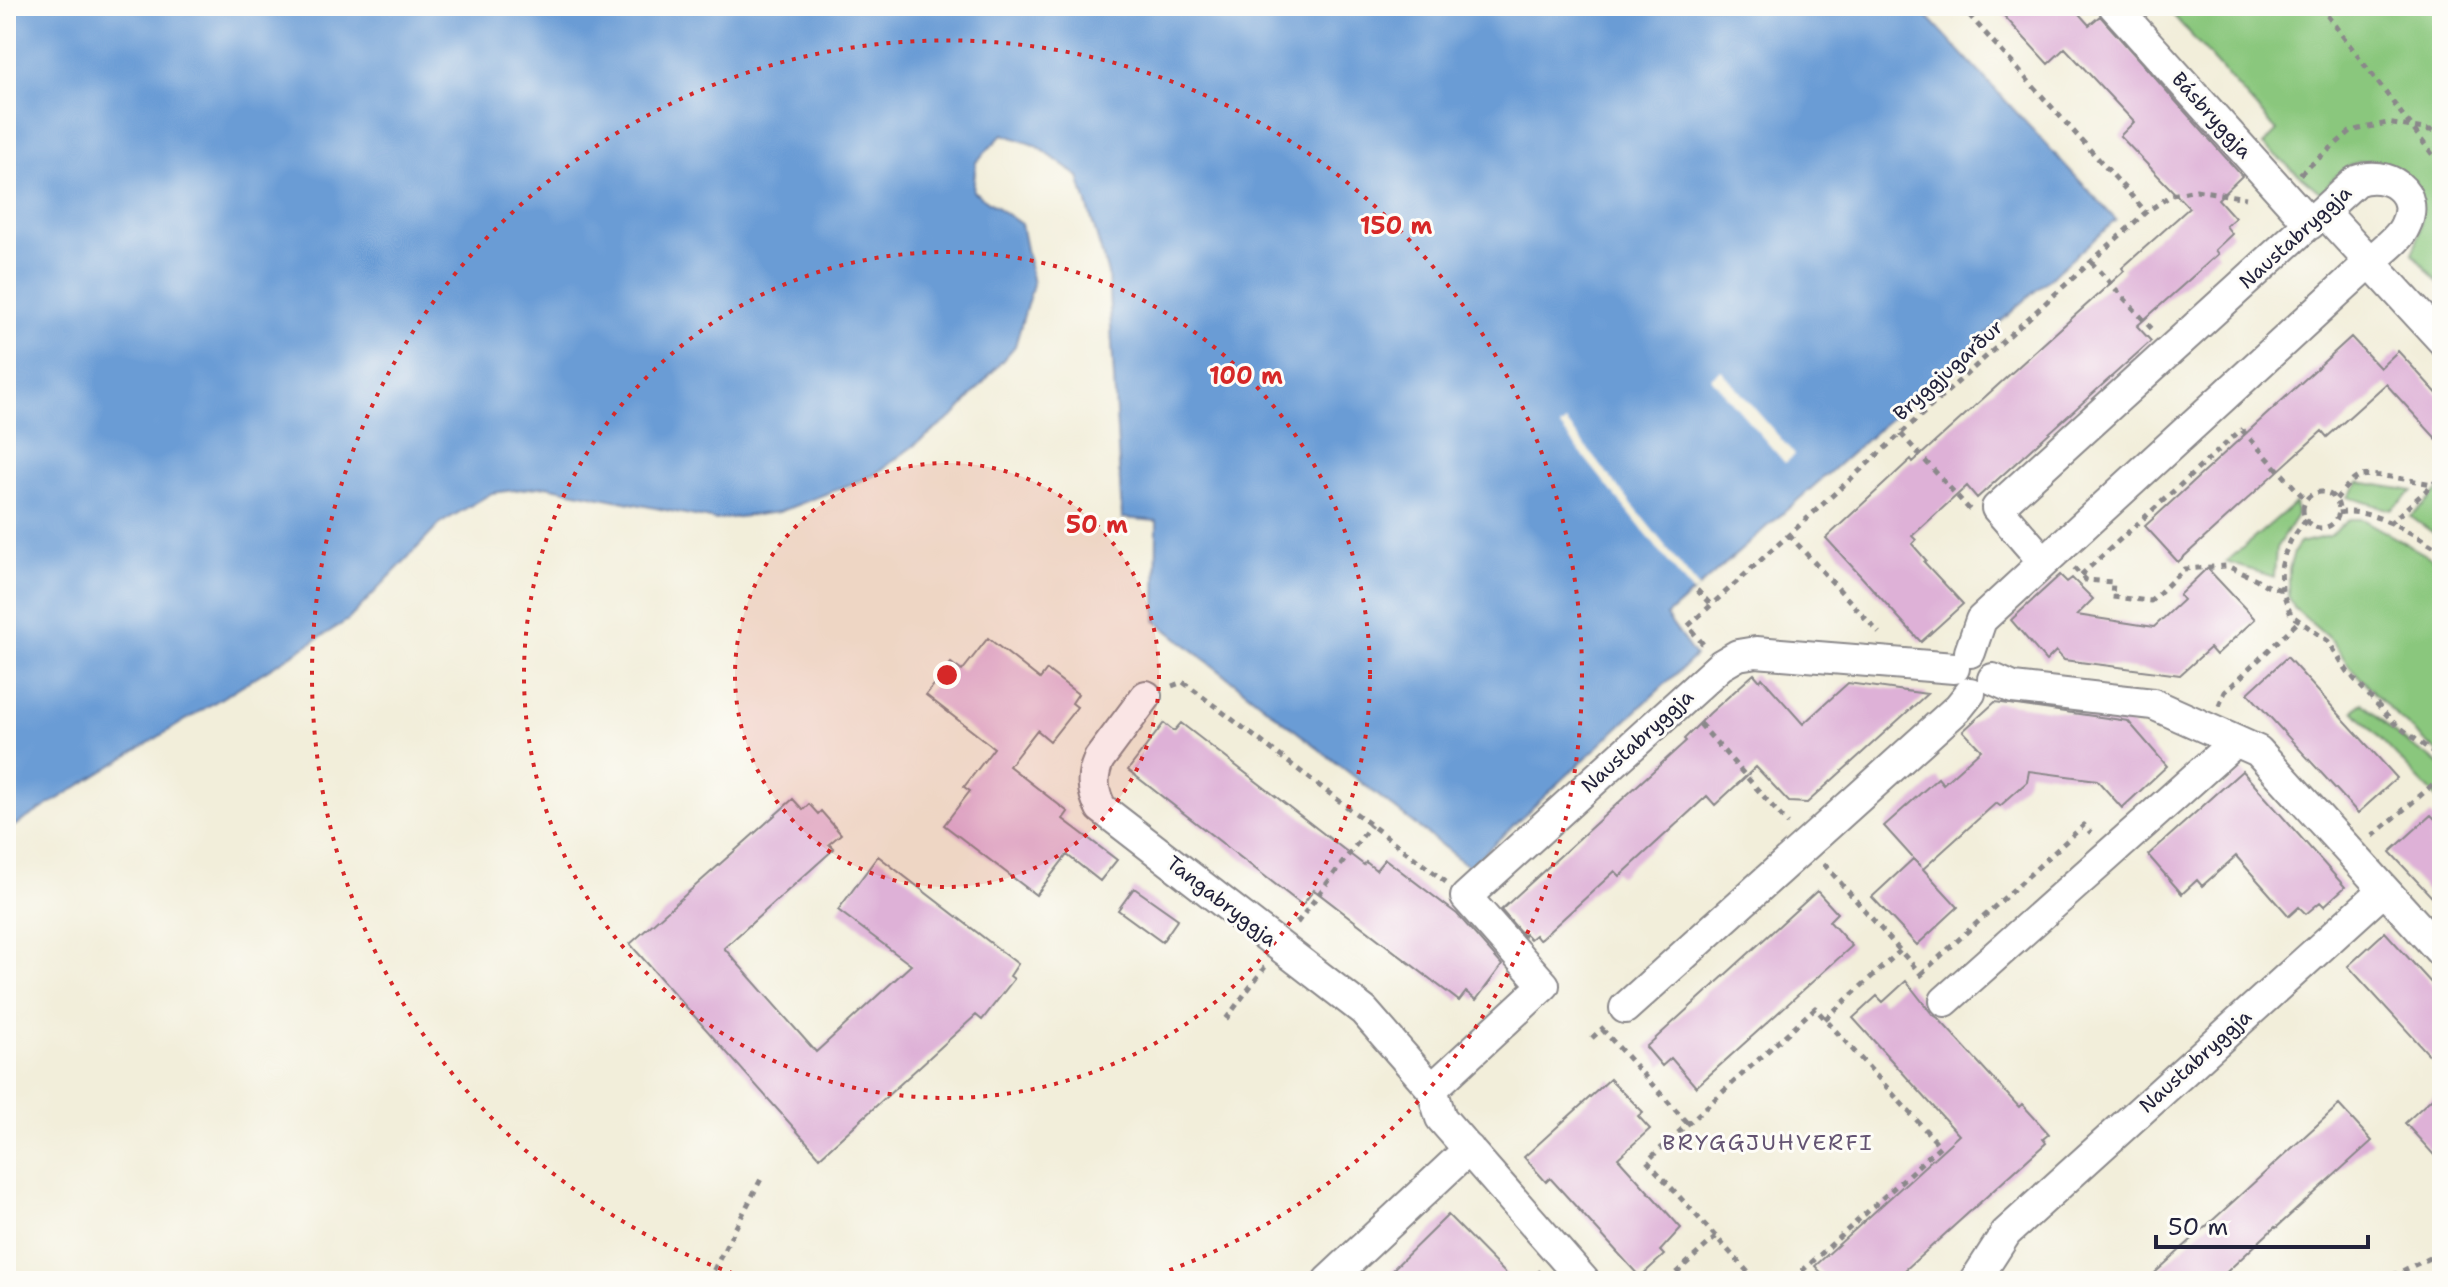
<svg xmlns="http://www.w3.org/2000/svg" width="2448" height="1287" font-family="'Shantell Sans',sans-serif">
<rect width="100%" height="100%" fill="#fdfcf7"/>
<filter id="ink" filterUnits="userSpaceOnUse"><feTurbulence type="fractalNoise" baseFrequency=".0125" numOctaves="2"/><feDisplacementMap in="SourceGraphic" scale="16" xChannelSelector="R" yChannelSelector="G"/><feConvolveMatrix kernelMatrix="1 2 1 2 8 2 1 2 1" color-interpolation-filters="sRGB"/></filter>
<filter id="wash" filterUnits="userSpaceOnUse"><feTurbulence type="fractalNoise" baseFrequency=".006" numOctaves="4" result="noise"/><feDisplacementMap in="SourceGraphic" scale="32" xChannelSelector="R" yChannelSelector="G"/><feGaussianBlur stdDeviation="1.8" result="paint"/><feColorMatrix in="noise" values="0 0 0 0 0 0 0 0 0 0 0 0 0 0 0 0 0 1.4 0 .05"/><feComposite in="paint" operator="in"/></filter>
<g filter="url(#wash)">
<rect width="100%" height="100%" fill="#f2eeda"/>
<path fill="#8ac77d" stroke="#56745c" stroke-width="2" d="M 2165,6 L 2442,6 L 2442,287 L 2412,253 C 2448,183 2364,120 2322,194 L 2263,145 L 2277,131 Z
M 2359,482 L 2413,491 L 2391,510 L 2348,497 Z
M 2440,489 L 2442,491 L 2442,539 L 2411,517 Z
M 2295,503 L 2297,515 L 2276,548 L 2274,577 L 2226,562 Z
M 2350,519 L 2362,519 L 2442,564 L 2442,756 L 2398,717 L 2350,667 L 2333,642 L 2294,608 L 2289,597 L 2289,569 L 2294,552 L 2300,543 L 2329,536 Z
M 2362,702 L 2399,737 L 2442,766 L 2442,804 L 2354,711 Z"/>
<path fill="#6b9cd5" stroke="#465f88" stroke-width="2" d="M 55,6 L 1918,6 L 2116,220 L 1666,616 L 1695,656 L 1469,867 L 1156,621 L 1157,521 L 1122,518 L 1108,274 L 1079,177 L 1037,146 L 1003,134 L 976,162 L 973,191 L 1021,224 L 1033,284 L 1015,346 L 955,415 L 874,475 L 779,512 L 715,520 L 546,486 L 492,493 L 441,523 L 348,620 L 6,831 L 6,8 Z"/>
<path fill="#f2eeda" d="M 1721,370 L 1795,455 L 1785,463 L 1711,378 Z
M 1566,422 L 1699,588 L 1697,590 L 1693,593 L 1560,427 Z"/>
<g id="blocks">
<path fill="#deb1d7" d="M 1995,6 L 2072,6 L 2089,25 L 2100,16 L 2242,176 L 2218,199 L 2235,218 L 2226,226 L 2232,234 L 2215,250 L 2218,254 L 2137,326 L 2151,341 L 1977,498 L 1967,486 L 1912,536 L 1916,540 L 1912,544 L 1926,560 L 1924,562 L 1963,604 L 1921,642 L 1826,538 L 1911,459 L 1913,462 L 2124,271 L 2122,268 L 2189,208 L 2120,136 L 2134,122 L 2065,48 L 2048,64 Z
M 2351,337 L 2380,368 L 2398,351 L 2442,399 L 2442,445 L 2386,384 L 2327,437 L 2322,431 L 2178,562 L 2145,526 Z
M 2207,568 L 2255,619 L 2216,655 L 2210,648 L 2180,675 L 2064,660 L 2056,651 L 2046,661 L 2011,620 L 2060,575 L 2067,582 L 2072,578 L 2093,599 L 2077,615 L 2154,627 L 2183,600 L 2179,595 Z
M 988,638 L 1040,679 L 1047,670 L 1078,694 L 1072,703 L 1077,707 L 1050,741 L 1037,730 L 1009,766 L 1068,812 L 1063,819 L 1117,860 L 1100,881 L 1067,855 L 1036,895 L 944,825 L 970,791 L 964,787 L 994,748 L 926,695 L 951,663 L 962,671 Z
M 2287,657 L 2397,778 L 2358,813 L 2248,693 Z
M 1754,674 L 1760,681 L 1762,678 L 1803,724 L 1848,683 L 1927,694 L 1807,803 L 1789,802 L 1756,767 L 1715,805 L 1707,796 L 1620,876 L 1615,871 L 1542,938 L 1539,940 L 1535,935 L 1530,939 L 1525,934 L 1524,936 L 1501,910 L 1686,741 L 1684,739 L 1710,713 Z
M 1995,702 L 2128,721 L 2167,766 L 2122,808 L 2097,780 L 2029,771 L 2027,782 L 2000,806 L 1996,803 L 1923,869 L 1958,907 L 1917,945 L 1872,897 L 1913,859 L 1921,867 L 1884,826 L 1938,778 L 1943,784 L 1981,750 L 1963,731 Z
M 1164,723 L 1174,731 L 1181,723 L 1364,865 L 1366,862 L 1376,870 L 1385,859 L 1457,914 L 1502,965 L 1476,1000 L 1466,992 L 1459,1001 L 1314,890 L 1302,905 L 1128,770 Z
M 2242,771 L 2345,887 L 2324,906 L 2320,902 L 2306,914 L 2299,907 L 2289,916 L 2236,856 L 2202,886 L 2197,880 L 2182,894 L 2148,855 Z
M 793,799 L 803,810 L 809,804 L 818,814 L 821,811 L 841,834 L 829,844 L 834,849 L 724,948 L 816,1052 L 911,965 L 838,910 L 878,856 L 1018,964 L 1010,976 L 1014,979 L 982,1020 L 976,1015 L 820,1157 L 630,944 Z
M 2431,815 L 2442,826 L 2442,908 L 2390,852 Z
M 1134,888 L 1178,919 L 1162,942 L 1118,910 Z
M 1817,891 L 1837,913 L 1829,921 L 1852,946 L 1696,1087 L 1671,1058 L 1662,1066 L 1646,1047 Z
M 2385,932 L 2442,995 L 2442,1069 L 2348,966 Z
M 1906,981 L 1932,1014 L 1938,1018 L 2019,1107 L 2022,1104 L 2049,1134 L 2043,1139 L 2046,1143 L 1893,1281 L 1829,1281 L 1815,1266 L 1959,1135 L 1853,1018 L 1877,996 L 1883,1002 Z
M 1610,1079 L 1643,1112 L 1638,1116 L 1650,1129 L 1618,1158 L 1681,1228 L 1660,1251 L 1664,1255 L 1640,1277 L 1550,1178 L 1546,1182 L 1524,1157 Z
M 2442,1089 L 2442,1164 L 2405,1123 Z
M 2339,1105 L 2372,1141 L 2276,1228 L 2275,1227 L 2217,1281 L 2146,1281 Z
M 1448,1215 L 1513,1281 L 1381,1281 Z"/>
</g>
</g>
<g filter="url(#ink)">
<use href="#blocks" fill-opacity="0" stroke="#8a888a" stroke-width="2"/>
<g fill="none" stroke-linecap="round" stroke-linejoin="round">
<defs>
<path id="street" d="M 2114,6 L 2310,224
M 2323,211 L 2442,340
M 1970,652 L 1981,620 L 2370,262 C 2381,251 2399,240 2405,226 C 2422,192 2387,169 2356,181 L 1997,508 L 2044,562
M 1993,679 L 2013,688 L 2153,704 L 2258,751 L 2442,953
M 1146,696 L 1099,759 C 1091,777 1092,791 1101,808 L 1364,1011 L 1432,1089 L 1441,1118 L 1584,1281
M 1945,1001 L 2236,741
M 1625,1008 L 1958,708 L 1970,693
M 1432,1089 L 1544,985 L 1466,897 L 1721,665 L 1738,655 L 1756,652 L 1954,668
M 1328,1281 L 1469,1149
M 1975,1281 L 2006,1233 L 2384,890"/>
</defs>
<use href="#street" stroke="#8a888a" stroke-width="34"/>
<path stroke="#8a888a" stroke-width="5" stroke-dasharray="6 6" stroke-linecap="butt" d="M 1961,6 L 2146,212
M 2320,6 L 2442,167
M 2300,174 L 2351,131 L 2387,123 L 2442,132
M 2091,262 L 2152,329
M 2242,430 L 2306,500
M 1901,434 L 1970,510
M2303 510a18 18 0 1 1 36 0a18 18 0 1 1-36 0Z
M 2336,499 C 2342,492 2349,482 2358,477 C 2369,471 2418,482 2433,484
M 2339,513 C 2369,506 2417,535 2442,552
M 2306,520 L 2291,540 L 2285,553 L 2281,568 L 2282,590 L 2291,615 L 2328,641 L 2348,672 L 2394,723 L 2442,759
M 2389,524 L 2442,476
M 1789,535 L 1879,633
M 2074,568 L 2085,580 L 2113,582 L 2112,597 L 2151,601 L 2184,569 L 2227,566 L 2256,579 L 2267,586 L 2282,590
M 2081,575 L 2242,429
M 1697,590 L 1712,606
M 1703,644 L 1688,626 L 2146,212 L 2172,195 L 2196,190 L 2246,198
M 1172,686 L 1183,682 L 1446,882
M 2219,706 L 2225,692 L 2299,621
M 1700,724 L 1788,824
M 2373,836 L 2442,777
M 1824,864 L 1926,980
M 1297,923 L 1371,825
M 1921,974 L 2084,825 L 2091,833
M 1226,1019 L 1265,967
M 1825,1019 L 1900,951
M 1602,1029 L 1688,1124
M 1592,1038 L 1604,1027
M 708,1281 L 761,1179
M 1530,1281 L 1541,1271
M 1667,1281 L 1716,1237
M 1756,1281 L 1647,1161 L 1815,1008 L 1940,1146 L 1791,1281
M 2381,1281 L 2442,1252"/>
<use href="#street" stroke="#fff" stroke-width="30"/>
</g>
</g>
<circle cx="947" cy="675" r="212" fill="#d62828" fill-opacity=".12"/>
<g fill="none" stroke="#d62828" stroke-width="4" stroke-dasharray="4 8">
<circle cx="947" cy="675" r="212"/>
<circle cx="947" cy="675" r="423"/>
<path d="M756 1281A635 635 0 1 1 1138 1281"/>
</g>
<g text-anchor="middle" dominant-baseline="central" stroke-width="6" stroke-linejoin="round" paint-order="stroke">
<g font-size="20" fill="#22223b" stroke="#fdfcf7">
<text transform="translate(2212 115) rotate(48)">Básbryggja</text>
<text transform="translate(2295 237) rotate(-42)">Naustabryggja</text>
<text transform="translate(1948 370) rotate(-42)">Bryggjugarður</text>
<text transform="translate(1637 741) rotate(-42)">Naustabryggja</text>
<text transform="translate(1222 901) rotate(38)">Tangabryggja</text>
<text transform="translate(2195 1061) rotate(-42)">Naustabryggja</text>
</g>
<g font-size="22" letter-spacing="2" fill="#645472" stroke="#fdfcf7">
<text x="1768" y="1142">BRYGGJUHVERFI</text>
</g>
</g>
<circle cx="947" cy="675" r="12" fill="#d62828" stroke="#fdfcf7" stroke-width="4"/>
<g font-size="24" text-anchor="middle" font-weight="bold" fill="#d62828" stroke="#fdfcf7" stroke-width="6" stroke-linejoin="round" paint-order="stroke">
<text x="1396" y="234">150 m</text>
<text x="1246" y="384">100 m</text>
<text x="1097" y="533">50 m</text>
</g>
<rect width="2448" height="1287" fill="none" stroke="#fdfcf7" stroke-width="32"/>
<path d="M2156 1235v12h212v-12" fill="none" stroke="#22223b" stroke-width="4"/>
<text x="2168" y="1235" font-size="24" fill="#22223b" stroke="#fdfcf7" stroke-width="6" paint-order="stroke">50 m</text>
</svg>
